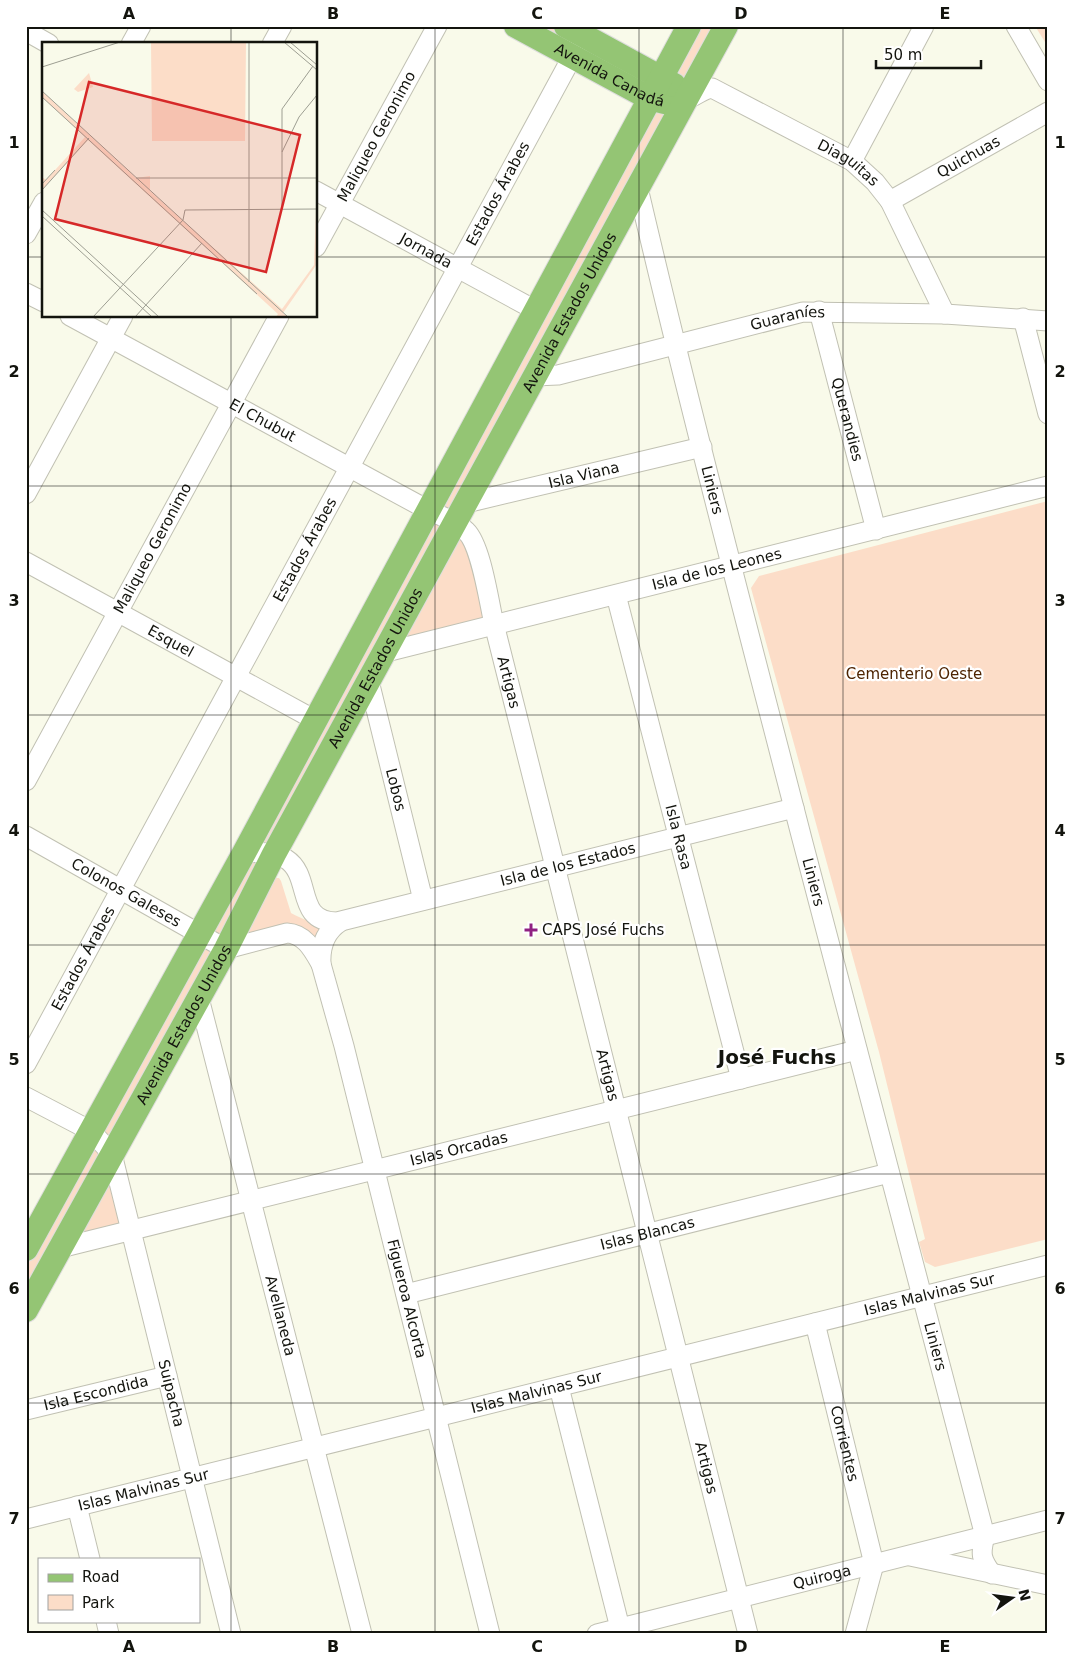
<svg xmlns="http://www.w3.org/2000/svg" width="1074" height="1660" font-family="'DejaVu Sans',sans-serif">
<rect width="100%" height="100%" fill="#f9faea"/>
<path fill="#fcddc8" d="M 516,26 L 566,26 L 661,77 L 689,26 L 726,26 L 455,523 L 476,548 L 494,624 L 386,650 L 26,1310 L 26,1249 L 649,98 Z
M 1035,26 L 1048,26 L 1048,41 L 1045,42 Z
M 1048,501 L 1048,1239 L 935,1267 L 925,1262 L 919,1242 L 925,1239 L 879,1052 L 751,588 L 759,576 Z
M 275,878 L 279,878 L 281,881 L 291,913 C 302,919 315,924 327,925 L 315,947 L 246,935 Z
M 110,1176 L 121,1225 L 79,1235 Z"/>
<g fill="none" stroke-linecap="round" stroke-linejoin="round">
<defs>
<g id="minor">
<path d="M 1016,26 L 1048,81"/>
<path d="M 26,31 L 49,44"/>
<path d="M 131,44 L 141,26"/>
<path d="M 272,44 L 282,26"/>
<path id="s1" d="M 686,99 C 696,97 702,89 712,88 L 852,161 L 875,182 L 890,201 L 945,314"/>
<path d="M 852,161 L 924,26"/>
<path id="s2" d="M 638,188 C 689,406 746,622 802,839 C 863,1071 924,1304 985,1536 C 980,1554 981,1559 992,1574"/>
<path id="s3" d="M 316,191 L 535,310"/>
<path id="s4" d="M 890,201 L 1048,112"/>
<path d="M 26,234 L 44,202"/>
<path id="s5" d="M 316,247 L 437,26"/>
<path d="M 26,293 L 44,302"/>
<path id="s6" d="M 819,311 L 876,530"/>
<path id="s7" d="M 70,316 L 428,510 C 441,516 456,521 466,531 C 481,545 489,602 494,624 L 748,1634"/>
<path d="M 1023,318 L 1048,414"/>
<path id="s8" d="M 535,376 L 558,375 L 803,312 L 945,314 L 1048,321"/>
<path d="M 26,494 L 123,316"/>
<path id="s9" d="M 466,503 L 702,447"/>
<path id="s10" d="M 26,562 L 315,720"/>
<path id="s11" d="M 616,595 L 741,1079"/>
<path id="s12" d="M 386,652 L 1048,486"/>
<path id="s13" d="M 369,681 L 423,900"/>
<path id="s14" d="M 26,781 L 279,316"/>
<path id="s15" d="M 26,836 L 226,949 L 287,933 C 305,934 313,950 321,964"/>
<path id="s16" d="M 244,853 C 258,852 273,851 286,859 C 313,876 294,922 337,922 L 794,808"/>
<path id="s17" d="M 340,922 C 326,931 320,946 321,964 L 344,1046 L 490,1634"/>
<path id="s18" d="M 199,998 L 362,1634"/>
<path id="s19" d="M 26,1064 L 578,46"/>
<path id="s20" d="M 26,1097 L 91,1131 L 112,1154 L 231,1634"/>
<path id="s21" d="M 60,1248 L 857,1050"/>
<path id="s22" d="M 406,1294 L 889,1173"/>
<path id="s23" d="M 815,1323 L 874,1564 L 855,1634"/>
<path d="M 559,1387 L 620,1628"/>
<path id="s24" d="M 26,1410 L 167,1376"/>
<path d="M 77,1506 L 90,1559"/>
<path id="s25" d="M 26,1519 L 1048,1265"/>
<path d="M 910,1556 L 1048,1585"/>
<path d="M 106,1621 L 109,1634"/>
<path id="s26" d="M 597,1634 L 1048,1520"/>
</g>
<g id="major">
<path id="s27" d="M 516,26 L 649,98 L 665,102"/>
<path d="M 566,26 L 674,85"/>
<path d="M 26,1249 L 244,853 L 689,26"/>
<path id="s28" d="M 26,1310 L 226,949 L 274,854 L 726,26"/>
</g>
</defs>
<use href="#minor" stroke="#c1c1b3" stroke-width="21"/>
<use href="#major" stroke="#dededd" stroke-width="26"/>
<use href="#minor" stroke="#fff" stroke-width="19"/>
<use href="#major" stroke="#94c574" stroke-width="24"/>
</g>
<path fill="none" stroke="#13140e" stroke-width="1" stroke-opacity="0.55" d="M 231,26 L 231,44M 435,26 L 435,1634M 639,26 L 639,1634M 843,26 L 843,1634M 26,257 L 44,257M 316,257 L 1048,257M 231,316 L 231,1634M 26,486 L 1048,486M 26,715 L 1048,715M 26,945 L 1048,945M 26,1174 L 1048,1174M 26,1403 L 1048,1403"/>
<path fill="#902082" stroke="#fff" stroke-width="2" d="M528.5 922.5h5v5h5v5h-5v5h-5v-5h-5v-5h5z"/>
<g text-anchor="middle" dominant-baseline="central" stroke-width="4.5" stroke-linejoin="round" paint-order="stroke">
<g font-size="15" fill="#13140e" stroke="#fff">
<text stroke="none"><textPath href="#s27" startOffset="106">Avenida Canadá</textPath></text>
<text stroke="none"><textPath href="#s5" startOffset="126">Maliqueo Geronimo</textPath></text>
<text stroke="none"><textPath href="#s4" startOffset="90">Quichuas</textPath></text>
<text stroke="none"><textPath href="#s1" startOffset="184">Diaguitas</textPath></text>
<text stroke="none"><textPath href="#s19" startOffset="990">Estados Árabes</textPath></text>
<text stroke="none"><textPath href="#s3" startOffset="125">Jornada</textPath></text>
<text stroke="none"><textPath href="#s28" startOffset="1136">Avenida Estados Unidos</textPath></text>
<text stroke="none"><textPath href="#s8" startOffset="260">Guaraníes</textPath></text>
<text stroke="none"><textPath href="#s7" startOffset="219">El Chubut</textPath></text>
<text stroke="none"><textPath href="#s6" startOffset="112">Querandies</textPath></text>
<text stroke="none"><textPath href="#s9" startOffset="121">Isla Viana</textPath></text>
<text stroke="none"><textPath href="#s2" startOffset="311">Liniers</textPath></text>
<text stroke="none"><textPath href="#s14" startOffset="265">Maliqueo Geronimo</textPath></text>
<text stroke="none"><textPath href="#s19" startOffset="585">Estados Árabes</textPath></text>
<text stroke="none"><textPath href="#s12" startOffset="341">Isla de los Leones</textPath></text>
<text stroke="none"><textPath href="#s10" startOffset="165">Esquel</textPath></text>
<text stroke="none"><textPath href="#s28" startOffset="731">Avenida Estados Unidos</textPath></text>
<text stroke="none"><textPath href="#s7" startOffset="609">Artigas</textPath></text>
<text stroke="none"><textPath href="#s13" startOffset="112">Lobos</textPath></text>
<text stroke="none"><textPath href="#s11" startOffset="250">Isla Rasa</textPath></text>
<text stroke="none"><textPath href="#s16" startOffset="369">Isla de los Estados</textPath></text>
<text stroke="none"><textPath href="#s2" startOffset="716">Liniers</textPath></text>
<text stroke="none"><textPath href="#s15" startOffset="115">Colonos Galeses</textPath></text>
<text stroke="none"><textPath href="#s19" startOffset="120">Estados Árabes</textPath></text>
<text stroke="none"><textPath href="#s28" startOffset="326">Avenida Estados Unidos</textPath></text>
<text stroke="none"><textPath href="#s7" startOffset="1014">Artigas</textPath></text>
<text stroke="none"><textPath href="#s21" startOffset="411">Islas Orcadas</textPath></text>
<text stroke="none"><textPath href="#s22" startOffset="249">Islas Blancas</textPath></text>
<text stroke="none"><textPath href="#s25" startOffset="931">Islas Malvinas Sur</textPath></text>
<text stroke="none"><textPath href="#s17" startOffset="394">Figueroa Alcorta</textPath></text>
<text stroke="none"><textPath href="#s18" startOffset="328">Avellaneda</textPath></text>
<text stroke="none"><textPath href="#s2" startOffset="1196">Liniers</textPath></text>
<text stroke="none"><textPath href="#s25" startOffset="526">Islas Malvinas Sur</textPath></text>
<text stroke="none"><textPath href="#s24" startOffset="72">Isla Escondida</textPath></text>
<text stroke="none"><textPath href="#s20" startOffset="351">Suipacha</textPath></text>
<text stroke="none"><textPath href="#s23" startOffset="124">Corrientes</textPath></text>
<text stroke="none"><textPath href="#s7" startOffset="1419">Artigas</textPath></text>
<text stroke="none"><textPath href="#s25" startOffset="121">Islas Malvinas Sur</textPath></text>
<text stroke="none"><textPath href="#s26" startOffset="232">Quiroga</textPath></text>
</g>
<g font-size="15" fill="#4d2300" stroke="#fff">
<text x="914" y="674">Cementerio Oeste</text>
</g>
<g font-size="15" fill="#13140e" stroke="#fff" text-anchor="start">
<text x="542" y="930">CAPS José Fuchs</text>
</g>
<g font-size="20" font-weight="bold" fill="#13140e" stroke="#fff">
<text x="777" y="1057">José Fuchs</text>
</g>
</g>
<g transform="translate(42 42)">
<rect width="275" height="275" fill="#f9faea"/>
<path d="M 109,0 L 204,0 L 203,99 L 110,99 ZM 47,31 L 51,45 L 36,50 L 32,47 ZM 0,49 L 94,136 L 108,134 L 108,149 L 240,267 L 272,223 L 274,169 L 275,222 L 241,271 L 246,275 L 234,275 L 236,272 L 46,98 L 0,148 L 0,135 L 4,138 L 43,95 L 0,55 Z" fill="#fcddc8"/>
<path fill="none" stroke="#9d9e92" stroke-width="1" d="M 207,0 L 207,240M 242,0 L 275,28M 248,0 L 275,23M 0,25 L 78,0M 0,49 L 246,275M 0,55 L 215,252M 240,110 L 257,75 L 275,53M 94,136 L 275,136M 0,142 L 13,128M 0,148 L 47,96M 240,167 L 240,67 L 271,24M 0,168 L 117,275M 0,174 L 110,275M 51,275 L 141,178 L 143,168 L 275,167M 93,275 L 160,201"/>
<path fill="#d62828" fill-opacity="0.15" stroke="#d62828" stroke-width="2.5" d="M 47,40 L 258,93 L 224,230 L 13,177 Z"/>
<rect width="275" height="275" fill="none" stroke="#13140e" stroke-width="2.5"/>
</g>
<rect width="1074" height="1660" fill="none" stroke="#ffffff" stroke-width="55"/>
<rect x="38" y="1558" width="162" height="65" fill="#ffffff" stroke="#a1a19f"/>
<rect x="48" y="1574" width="25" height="8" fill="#94c574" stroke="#a1a19f"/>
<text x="82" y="1582" font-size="15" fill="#13140e">Road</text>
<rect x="48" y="1595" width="25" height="15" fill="#fcddc8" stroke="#a1a19f"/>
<text x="82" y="1608" font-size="15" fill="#13140e">Park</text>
<g transform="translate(1012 1598) rotate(76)" stroke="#ffffff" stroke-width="4" paint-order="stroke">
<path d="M0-4L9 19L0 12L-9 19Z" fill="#13140e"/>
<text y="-8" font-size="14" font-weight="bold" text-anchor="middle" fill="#13140e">N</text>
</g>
<path d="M876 60v8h105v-8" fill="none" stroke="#13140e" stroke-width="2.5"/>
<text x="884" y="60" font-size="15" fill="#13140e" stroke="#ffffff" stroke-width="4" paint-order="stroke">50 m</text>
<rect x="28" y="28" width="1018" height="1604" fill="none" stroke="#13140e" stroke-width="2"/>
<g font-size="16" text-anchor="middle" font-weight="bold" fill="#13140e">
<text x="129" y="19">A</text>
<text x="333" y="19">B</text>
<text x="537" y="19">C</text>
<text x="741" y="19">D</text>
<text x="945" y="19">E</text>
<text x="14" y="148">1</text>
<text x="1060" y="148">1</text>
<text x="14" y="377">2</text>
<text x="1060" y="377">2</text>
<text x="14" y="606">3</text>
<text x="1060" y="606">3</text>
<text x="14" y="836">4</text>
<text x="1060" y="836">4</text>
<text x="14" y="1065">5</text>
<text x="1060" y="1065">5</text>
<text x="14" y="1294">6</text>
<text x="1060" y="1294">6</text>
<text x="14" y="1524">7</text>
<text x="1060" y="1524">7</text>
<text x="129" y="1652">A</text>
<text x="333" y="1652">B</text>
<text x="537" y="1652">C</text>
<text x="741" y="1652">D</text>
<text x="945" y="1652">E</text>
</g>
</svg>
